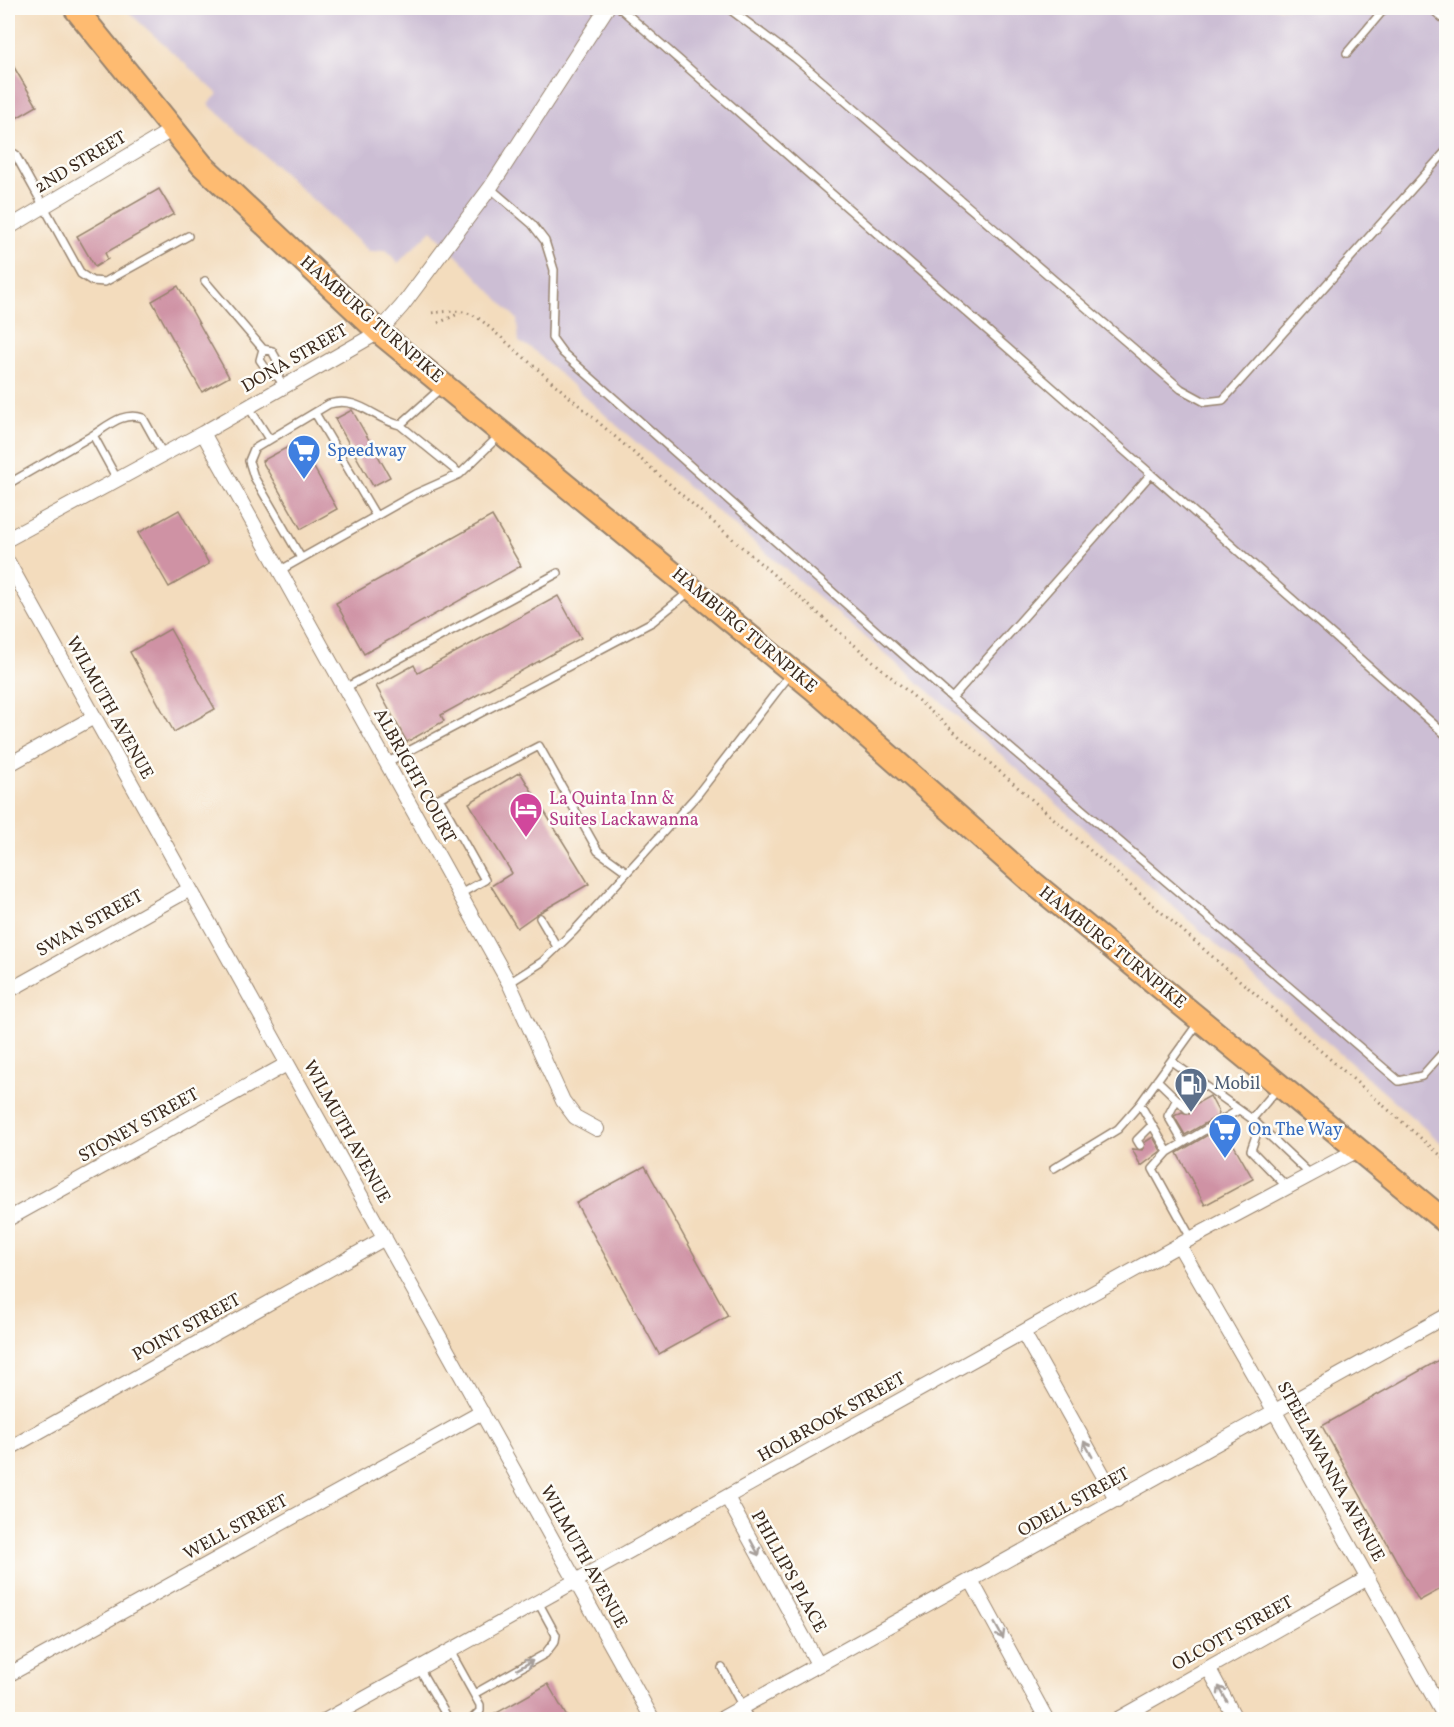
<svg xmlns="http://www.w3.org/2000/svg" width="1454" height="1727" font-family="Vollkorn,serif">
<rect width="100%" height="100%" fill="#fdfcf7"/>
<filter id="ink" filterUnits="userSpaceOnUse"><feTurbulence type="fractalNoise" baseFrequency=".0167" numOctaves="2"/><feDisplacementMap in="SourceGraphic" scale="12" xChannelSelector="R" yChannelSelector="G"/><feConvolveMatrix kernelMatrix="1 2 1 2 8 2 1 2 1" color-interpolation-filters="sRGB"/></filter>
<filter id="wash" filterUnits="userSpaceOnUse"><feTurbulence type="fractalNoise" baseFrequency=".008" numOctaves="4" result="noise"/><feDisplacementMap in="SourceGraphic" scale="24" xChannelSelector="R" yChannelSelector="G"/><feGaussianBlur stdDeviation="1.35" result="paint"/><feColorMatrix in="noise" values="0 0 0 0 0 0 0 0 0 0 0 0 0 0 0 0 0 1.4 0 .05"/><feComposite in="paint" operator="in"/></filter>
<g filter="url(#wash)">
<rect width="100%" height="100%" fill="#f3dcbd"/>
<path fill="#ccbed4" d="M 124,8 L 1446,8 L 1446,1147 L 931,693 L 623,431 L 531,348 L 519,342 L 517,319 L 432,230 L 398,263 L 386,250 L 370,252 L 208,104 L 218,94 Z"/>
<g id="blocks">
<path fill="#cf92a4" d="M 8,57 L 37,106 L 13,120 L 8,111 Z
M 159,189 L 174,214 L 105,253 L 108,259 L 95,267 L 77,236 Z
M 178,286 L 229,377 L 202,392 L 152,301 Z
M 352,410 L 390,477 L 373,486 L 335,419 Z
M 299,441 L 337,509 L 301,529 L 262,461 Z
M 179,510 L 209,564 L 169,587 L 138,533 Z
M 492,516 L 521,566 L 364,654 L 336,603 Z
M 558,596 L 581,638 L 441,715 L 444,721 L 407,742 L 376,686 L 414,665 L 418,673 Z
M 170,629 L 215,709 L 174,732 L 130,652 Z
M 520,772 L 589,884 L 537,914 L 517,928 L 491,886 L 512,873 L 469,803 Z
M 1210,1096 L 1219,1113 L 1218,1116 L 1185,1135 L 1174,1116 L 1182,1112 L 1189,1114 L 1192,1106 Z
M 1223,1126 L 1253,1179 L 1205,1205 L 1177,1153 Z
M 1153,1137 L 1161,1151 L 1141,1166 L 1132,1149 L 1142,1150 L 1145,1142 Z
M 645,1166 L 728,1316 L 659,1354 L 576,1203 Z
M 1446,1356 L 1446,1586 L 1419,1601 L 1322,1426 Z
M 548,1684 L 568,1719 L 486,1719 Z"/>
</g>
</g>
<g filter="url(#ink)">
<use href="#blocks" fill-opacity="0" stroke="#97836e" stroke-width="1.5"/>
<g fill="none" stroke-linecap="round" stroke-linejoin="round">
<defs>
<path id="service" d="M 728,8 L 795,58 L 1181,389 L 1205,402 L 1223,400 L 1446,151
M 1431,8 L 1446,21
M 1347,53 L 1385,8
M 8,159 L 15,154 L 81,274 L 92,281 L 105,282 L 188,236
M 490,188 L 532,224 L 545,241 L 554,270 L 552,338 L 563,353 L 952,698 L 1151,474 L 620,8
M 205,281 L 263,349
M 278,377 L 269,373 L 260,360 L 263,349 L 272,351 L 281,367 L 278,377 L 284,386
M 248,406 L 269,439
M 315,413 L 376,516
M 400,425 L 460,474
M 93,435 C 109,425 124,411 143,418 L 163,454
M 1151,474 L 1446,735
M 8,484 L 93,435 L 117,479
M 301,558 L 254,477 L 249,461 L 254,449 L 329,404 C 359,396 372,418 400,425 L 441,388
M 279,571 L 415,494 L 460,474 L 500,435
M 345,688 L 558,573
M 952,698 L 1399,1081 L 1422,1076 L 1446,1049
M 386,763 L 652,622 L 689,592
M 460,894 L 485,880 L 439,798 L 539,746 L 598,851 L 627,872
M 540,918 L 557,947
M 509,983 L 542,962 L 574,931 L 697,795 L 791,673
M 1171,1061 L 1252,1119 L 1310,1174
M 1157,1080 L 1187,1109
M 1177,1099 L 1168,1116 L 1183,1142
M 1252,1119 L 1278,1088
M 1259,1127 L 1251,1150 L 1287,1187
M 1140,1145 L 1137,1140 L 1152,1125
M 1168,1152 L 1140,1104 L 1199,1022
M 1054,1168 L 1118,1129 L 1140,1104
M 1191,1238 L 1153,1169 L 1168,1152 L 1237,1111
M 450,1651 L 480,1705 L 480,1711 L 471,1720
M 419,1668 L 449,1720
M 722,1668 L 750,1720
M 474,1694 L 545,1654 L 555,1641 L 556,1635 L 538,1602"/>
<path id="minor" d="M 8,228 L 173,129
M 203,433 L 509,983 L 563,1101 L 575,1117 L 597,1129
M 8,539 L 203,433 L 379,332 L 402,306 L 490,188 L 607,8
M 8,562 L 653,1720
M 8,765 L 94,717
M 8,991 L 190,889
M 8,1219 L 287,1064
M 1179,1245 L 1275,1412 L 1446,1719
M 1023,1332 L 1117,1500
M 8,1449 L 385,1238
M 727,1497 L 818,1664
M 971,1580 L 1047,1720
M 1209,1669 L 1236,1720
M 8,1675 L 482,1412
M 326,1720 L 1179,1245 L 1357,1150
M 719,1720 L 1446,1316
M 1116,1720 L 1368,1578"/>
<path id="trunk" d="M 75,8 L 202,165 L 379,332 L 815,690 L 1031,881 L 1446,1222"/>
</defs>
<use href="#service" stroke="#97836e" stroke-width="10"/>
<use href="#minor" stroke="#97836e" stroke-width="16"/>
<use href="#trunk" stroke="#97836e" stroke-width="26"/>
<path stroke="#97836e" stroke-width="3" stroke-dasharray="1.5 4.5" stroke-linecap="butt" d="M 432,313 C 450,311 465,308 481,320 L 1446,1160
M 438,323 L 460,313"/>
<use href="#service" stroke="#fff" stroke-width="7"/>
<use href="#minor" stroke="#fff" stroke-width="14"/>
<use href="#trunk" stroke="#febb71" stroke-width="22"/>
</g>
<defs><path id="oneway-shaft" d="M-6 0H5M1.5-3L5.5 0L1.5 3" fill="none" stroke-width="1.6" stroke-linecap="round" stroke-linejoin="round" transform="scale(1.5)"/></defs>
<g stroke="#a79f9a">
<use href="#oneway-shaft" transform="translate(1088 1449) rotate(-119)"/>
<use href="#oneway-shaft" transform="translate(755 1548) rotate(61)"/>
<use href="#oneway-shaft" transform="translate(999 1631) rotate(61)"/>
<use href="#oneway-shaft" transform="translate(525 1665) rotate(-29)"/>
<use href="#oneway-shaft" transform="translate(1223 1694) rotate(-119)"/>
</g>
</g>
<defs>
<symbol id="supermarket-pin" viewBox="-11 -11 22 30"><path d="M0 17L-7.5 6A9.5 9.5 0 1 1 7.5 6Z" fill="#3f7fe0" stroke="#fdfcf7"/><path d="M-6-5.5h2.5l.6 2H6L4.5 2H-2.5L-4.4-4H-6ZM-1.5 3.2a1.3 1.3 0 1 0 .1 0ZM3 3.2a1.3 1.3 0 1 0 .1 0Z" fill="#fff"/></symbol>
<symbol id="hotel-pin" viewBox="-11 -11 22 30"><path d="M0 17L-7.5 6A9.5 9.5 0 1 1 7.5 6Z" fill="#d1479c" stroke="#fdfcf7"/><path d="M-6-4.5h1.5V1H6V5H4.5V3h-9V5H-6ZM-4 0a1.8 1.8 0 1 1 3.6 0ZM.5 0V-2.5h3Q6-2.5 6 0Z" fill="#fff"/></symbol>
<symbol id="fuel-pin" viewBox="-11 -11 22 30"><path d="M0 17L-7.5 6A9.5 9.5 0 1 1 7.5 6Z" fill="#5c6f8a" stroke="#fdfcf7"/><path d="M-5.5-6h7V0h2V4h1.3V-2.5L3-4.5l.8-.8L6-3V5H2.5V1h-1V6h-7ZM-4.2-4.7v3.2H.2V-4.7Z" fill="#fff"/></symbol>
</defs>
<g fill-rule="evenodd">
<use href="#supermarket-pin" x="285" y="432" width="38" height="52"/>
<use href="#hotel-pin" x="507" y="790" width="38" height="52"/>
<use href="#fuel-pin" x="1172" y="1065" width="38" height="52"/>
<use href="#supermarket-pin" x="1206" y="1111" width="38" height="52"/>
</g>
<g text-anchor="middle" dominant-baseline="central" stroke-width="5" stroke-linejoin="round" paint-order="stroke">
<g font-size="18" fill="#3b2a1e" stroke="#fdfcf7">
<text transform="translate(81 163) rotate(-31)">2ND STREET</text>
<text transform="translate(371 320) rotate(41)">HAMBURG TURNPIKE</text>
<text transform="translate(295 359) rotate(-30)">DONA STREET</text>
<text transform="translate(744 631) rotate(40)">HAMBURG TURNPIKE</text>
<text transform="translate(109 708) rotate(61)">WILMUTH AVENUE</text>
<text transform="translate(414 776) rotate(61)">ALBRIGHT COURT</text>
<text transform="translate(90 924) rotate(-29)">SWAN STREET</text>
<text transform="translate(1112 948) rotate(39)">HAMBURG TURNPIKE</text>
<text transform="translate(139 1126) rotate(-29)">STONEY STREET</text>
<text transform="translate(346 1132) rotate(61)">WILMUTH AVENUE</text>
<text transform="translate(187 1328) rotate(-29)">POINT STREET</text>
<text transform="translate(832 1418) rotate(-29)">HOLBROOK STREET</text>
<text transform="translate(1330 1472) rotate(61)">STEELAWANNA AVENUE</text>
<text transform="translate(1074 1503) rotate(-29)">ODELL STREET</text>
<text transform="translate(236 1528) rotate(-29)">WELL STREET</text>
<text transform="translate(583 1557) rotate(61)">WILMUTH AVENUE</text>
<text transform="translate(788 1572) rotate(61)">PHILLIPS PLACE</text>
<text transform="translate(1233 1634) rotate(-29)">OLCOTT STREET</text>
</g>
<g font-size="18" fill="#366cbe" stroke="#fdfcf7" text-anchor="start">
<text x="327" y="451">Speedway</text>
<text x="1248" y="1130">On The Way</text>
</g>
<g font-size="18" fill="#b23c85" stroke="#fdfcf7" text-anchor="start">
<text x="549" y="799">La Quinta Inn &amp;<tspan x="549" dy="21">Suites Lackawanna</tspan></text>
</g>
<g font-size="18" fill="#4e5e75" stroke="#fdfcf7" text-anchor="start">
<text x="1214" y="1084">Mobil</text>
</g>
</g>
<rect width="1454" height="1727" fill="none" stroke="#fdfcf7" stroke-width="30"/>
</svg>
